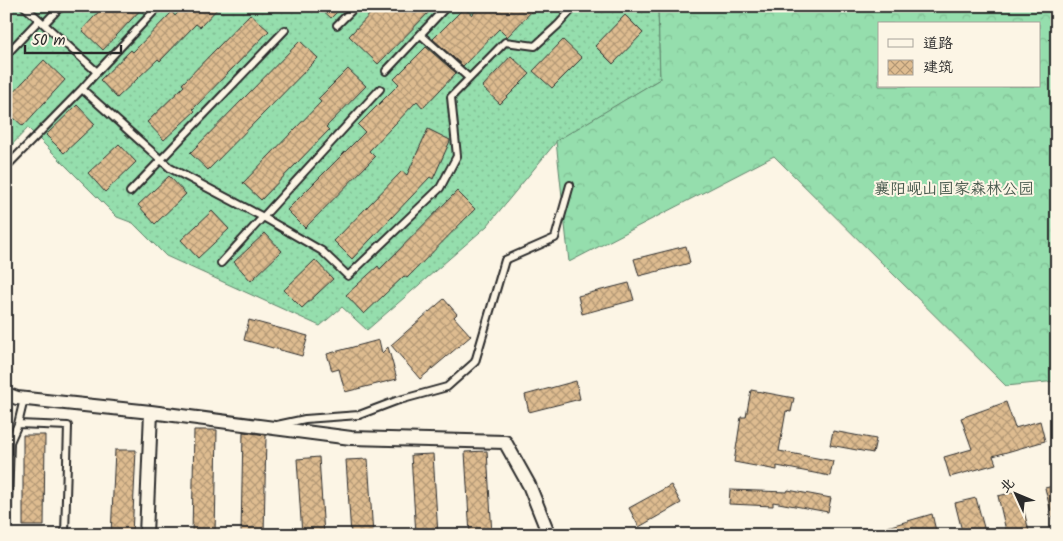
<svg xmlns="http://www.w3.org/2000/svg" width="1063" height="541" font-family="Kalam,'LXGW WenKai TC',sans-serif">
<defs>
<pattern id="grass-dots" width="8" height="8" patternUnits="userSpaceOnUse" patternTransform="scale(1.25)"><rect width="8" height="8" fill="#95dead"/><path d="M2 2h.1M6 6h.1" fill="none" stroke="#81bf95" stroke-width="1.8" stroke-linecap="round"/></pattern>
<pattern id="forest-crowns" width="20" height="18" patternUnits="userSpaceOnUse" patternTransform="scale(1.25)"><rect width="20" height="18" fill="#95dead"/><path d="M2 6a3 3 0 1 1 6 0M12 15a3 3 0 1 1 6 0" fill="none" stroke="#81bf95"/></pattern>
<pattern id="building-cross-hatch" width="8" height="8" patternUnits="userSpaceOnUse" patternTransform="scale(1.25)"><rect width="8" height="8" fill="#debc90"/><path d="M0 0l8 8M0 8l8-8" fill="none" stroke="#b49976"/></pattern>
</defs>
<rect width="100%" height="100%" fill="#fcf5e5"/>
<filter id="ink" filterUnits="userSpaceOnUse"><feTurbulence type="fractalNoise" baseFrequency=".02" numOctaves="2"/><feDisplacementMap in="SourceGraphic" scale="10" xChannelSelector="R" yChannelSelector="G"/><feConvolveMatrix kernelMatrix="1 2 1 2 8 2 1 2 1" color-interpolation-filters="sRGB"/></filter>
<g filter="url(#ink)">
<path fill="url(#grass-dots)" stroke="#60846c" d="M 6,6 L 658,6 L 660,79 L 557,141 L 487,226 L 367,330 L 342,307 L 320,326 L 166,256 L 133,223 L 117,217 L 28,128 L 6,151 Z"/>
<path fill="url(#forest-crowns)" stroke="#60846c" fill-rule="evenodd" d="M 658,6 L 1057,6 L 1057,381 L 1006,386 L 774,156 L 569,262 L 556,141 L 660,79 ZM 879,24 L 1039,24 L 1039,86 L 879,86 Z"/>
<path fill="url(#building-cross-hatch)" stroke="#2b2b2b" d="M 104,6 L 144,6 L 103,50 L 82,30 Z
M 184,6 L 220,6 L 200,27 L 196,24 L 160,61 L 158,59 L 117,98 L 100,80 L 131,50 L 133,52 L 172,12 L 175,16 Z
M 318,6 L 343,6 L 331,18 Z
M 378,6 L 435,6 L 378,64 L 349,36 Z
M 480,6 L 537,6 L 507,37 L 499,29 L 463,66 L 433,39 L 464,8 L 472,15 Z
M 250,14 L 269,31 L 193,109 L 195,111 L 164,140 L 147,122 L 184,86 L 182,84 Z
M 625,15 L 643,33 L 613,64 L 595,46 Z
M 563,40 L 582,58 L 552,88 L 533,71 Z
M 300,41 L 318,58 L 208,170 L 190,153 Z
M 426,47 L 456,73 L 423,108 L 417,101 L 369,151 L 375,157 L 305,228 L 287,210 L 365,132 L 358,125 L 399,84 L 394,79 Z
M 511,56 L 530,74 L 500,104 L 482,87 Z
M 44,60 L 65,80 L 23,126 L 6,111 L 6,100 Z
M 348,69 L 366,86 L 326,127 L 329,130 L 261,200 L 243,183 L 321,102 L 318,99 Z
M 77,105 L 95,124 L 64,153 L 46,135 Z
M 428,129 L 450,140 L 450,141 L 433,179 L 430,177 L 352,259 L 334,241 L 402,171 L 407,175 Z
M 119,144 L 136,162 L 105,192 L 88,173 Z
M 169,176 L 186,194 L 155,224 L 138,205 Z
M 457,191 L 475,209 L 407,278 L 404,276 L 364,314 L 346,295 L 378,266 L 380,269 Z
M 212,211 L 229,229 L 198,258 L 181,240 Z
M 265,233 L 282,251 L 251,281 L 234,262 Z
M 686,246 L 690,263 L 639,276 L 634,259 Z
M 315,260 L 333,279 L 302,308 L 284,290 Z
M 629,283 L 634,300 L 582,314 L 578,296 Z
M 444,299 L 457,314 L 454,317 L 471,336 L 420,379 L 391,345 Z
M 249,320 L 308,336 L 302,356 L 244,340 Z
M 379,340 L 382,353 L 388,347 L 397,379 L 345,392 L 339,369 L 332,371 L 327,354 Z
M 576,381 L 580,399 L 529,412 L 525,395 Z
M 751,390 L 794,398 L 791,412 L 786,411 L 779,451 L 833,461 L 830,476 L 777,466 L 777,470 L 734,462 L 741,417 L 746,417 Z
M 1006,402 L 1015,428 L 1040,421 L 1045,441 L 993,456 L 996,464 L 950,477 L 944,457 L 972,449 L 961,418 Z
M 194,430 L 217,430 L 215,535 L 192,535 Z
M 833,431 L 876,439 L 873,453 L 830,445 Z
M 243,432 L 266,435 L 264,535 L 241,535 Z
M 23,435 L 45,435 L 44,526 L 23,526 Z
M 115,450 L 136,450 L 132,535 L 111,535 Z
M 487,451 L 492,535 L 470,535 L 465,452 Z
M 433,454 L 438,535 L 416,535 L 411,455 Z
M 319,457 L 324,535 L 302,535 L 297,459 Z
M 368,459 L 373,535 L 351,535 L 346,460 Z
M 671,485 L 681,503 L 639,527 L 629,508 Z
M 1057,485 L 1057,520 L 1053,520 L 1045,488 Z
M 730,490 L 787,492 L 788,490 L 831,498 L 828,512 L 773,502 L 773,506 L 729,504 Z
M 1019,491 L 1030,535 L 1007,535 L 998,496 Z
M 976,498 L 986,535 L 963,535 L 955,503 Z
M 932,514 L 937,535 L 870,535 L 870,532 Z"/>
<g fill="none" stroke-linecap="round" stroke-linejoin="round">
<defs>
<path id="service" d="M 24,6 L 97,72
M 159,6 L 97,72 L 82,89 L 170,168 L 263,217 L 322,251 L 348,276 L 440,188 L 457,156 L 451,97 L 505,42 L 535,46 L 558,25 L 575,6
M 44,24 L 61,6
M 337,25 L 356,6
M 421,35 L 469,78
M 6,55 L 39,20
M 386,71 L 447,6
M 6,167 L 82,89
M 130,192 L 285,30
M 221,263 L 380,89
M 18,424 L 24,399
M 277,425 L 305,419 L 359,415 L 396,401 L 447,387 L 475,362 L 505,260 L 555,238 L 570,185
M 7,535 L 10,442 L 18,424 L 68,426 L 65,535"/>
<path id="minor" d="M 6,394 L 17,398 L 151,412 L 351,438 L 505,442 L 529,485 L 549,535
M 146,535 L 151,412"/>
</defs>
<use href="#service" stroke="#2b2b2b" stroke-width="10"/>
<use href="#minor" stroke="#2b2b2b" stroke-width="16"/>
<use href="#service" stroke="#fcf5e5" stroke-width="6"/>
<use href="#minor" stroke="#fcf5e5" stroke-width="12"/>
</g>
</g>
<g text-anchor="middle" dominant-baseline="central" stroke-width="4" stroke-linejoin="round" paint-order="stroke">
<g font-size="16" fill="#46584c" stroke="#fcf5e5">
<text x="954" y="189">襄阳岘山国家森林公园</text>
</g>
</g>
<rect width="1063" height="541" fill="none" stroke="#fcf5e5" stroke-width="25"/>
<rect x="12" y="12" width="1038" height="516" fill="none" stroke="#2b2b2b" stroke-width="2" filter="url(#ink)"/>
<rect x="878" y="22" width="162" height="65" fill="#fcf5e5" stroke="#a8a49b"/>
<rect x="888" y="39" width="25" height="8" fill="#fcf5e5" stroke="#a8a49b"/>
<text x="923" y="48" font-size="15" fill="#2b2b2b">道路</text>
<rect x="888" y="60" width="25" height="15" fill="url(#building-cross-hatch)" stroke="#a8a49b"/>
<text x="923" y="72" font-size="15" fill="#2b2b2b">建筑</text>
<g transform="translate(1016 494) rotate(314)" stroke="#fcf5e5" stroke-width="4" paint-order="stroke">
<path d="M0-4L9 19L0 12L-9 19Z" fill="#2b2b2b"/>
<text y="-8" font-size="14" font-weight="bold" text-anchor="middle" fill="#2b2b2b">北</text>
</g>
<path d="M25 45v8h96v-8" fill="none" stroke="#2b2b2b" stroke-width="2.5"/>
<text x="32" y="45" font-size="15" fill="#2b2b2b" stroke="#fcf5e5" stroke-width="4" paint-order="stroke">50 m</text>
</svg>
